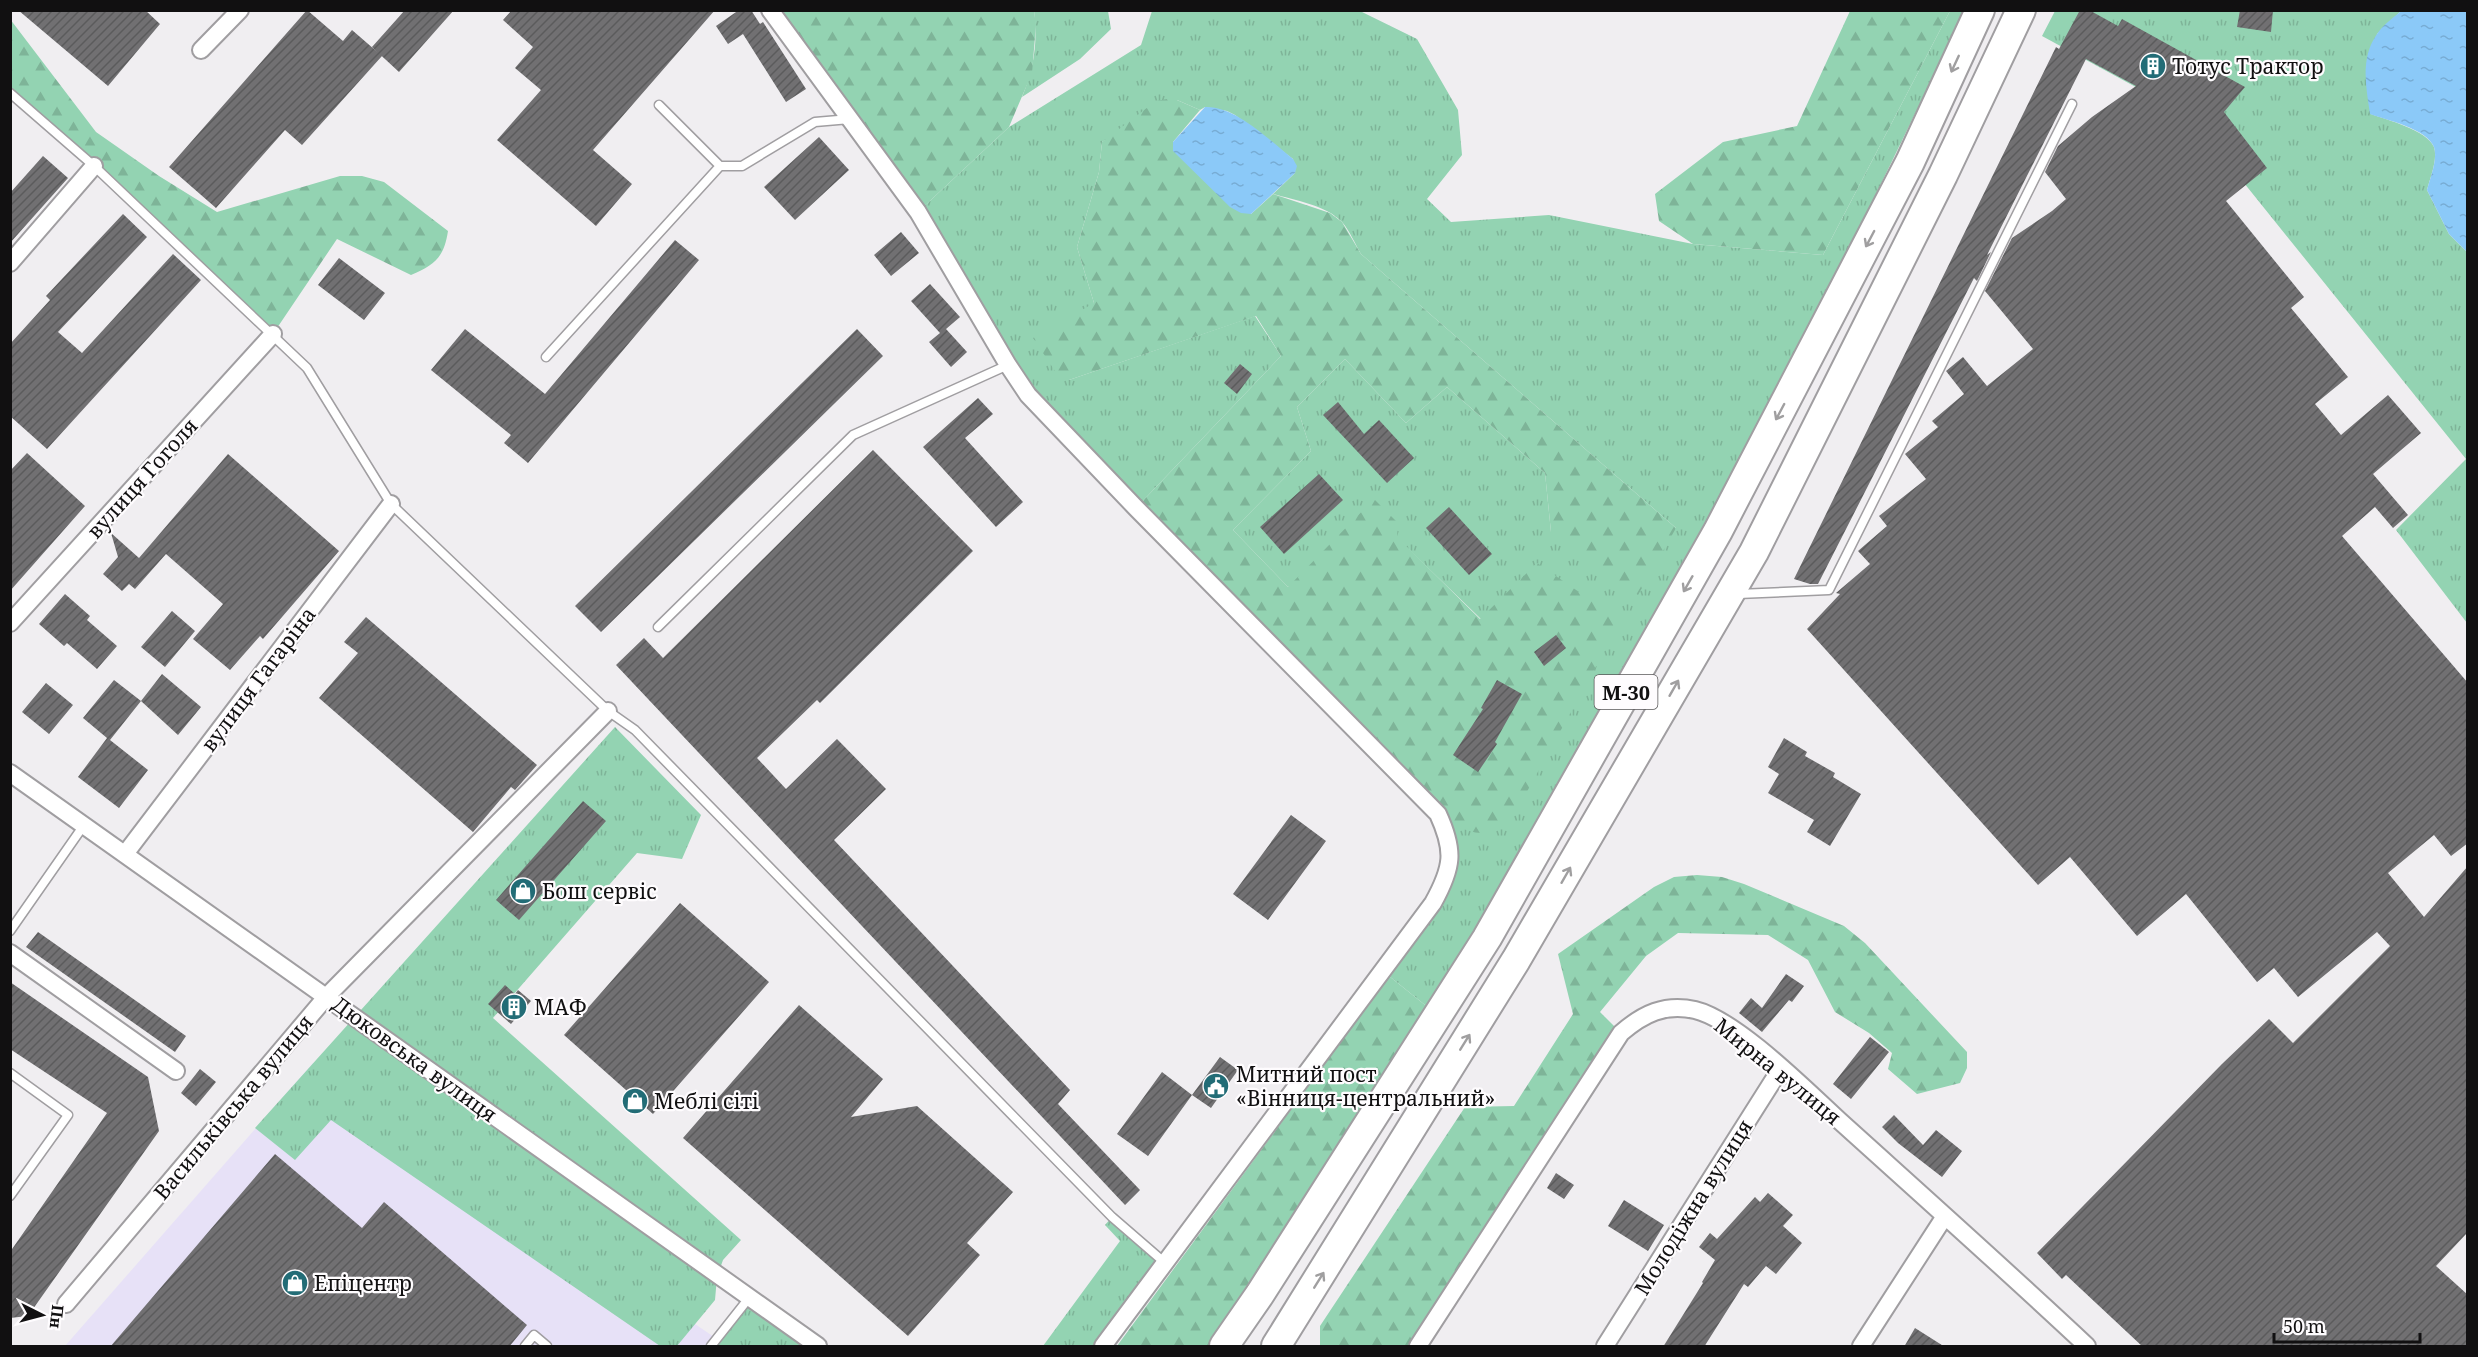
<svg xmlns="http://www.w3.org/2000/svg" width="2478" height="1357" font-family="'Noto Serif',serif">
<defs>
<pattern id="grass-tufts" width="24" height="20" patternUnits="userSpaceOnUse" patternTransform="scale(1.5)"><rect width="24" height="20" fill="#93d3b2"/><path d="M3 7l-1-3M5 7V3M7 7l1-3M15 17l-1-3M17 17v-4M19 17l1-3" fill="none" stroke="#7eb498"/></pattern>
<pattern id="forest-firs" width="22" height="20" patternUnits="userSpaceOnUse" patternTransform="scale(1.5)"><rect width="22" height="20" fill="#93d3b2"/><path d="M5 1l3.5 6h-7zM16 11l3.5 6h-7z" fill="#7eb498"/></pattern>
<pattern id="water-ripples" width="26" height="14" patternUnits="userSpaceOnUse" patternTransform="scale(1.5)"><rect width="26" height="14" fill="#8bc9f8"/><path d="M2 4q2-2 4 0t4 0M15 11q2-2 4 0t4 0" fill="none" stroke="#77acd4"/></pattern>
<pattern id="building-hatch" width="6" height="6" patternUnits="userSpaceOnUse" patternTransform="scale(1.5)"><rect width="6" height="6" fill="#717072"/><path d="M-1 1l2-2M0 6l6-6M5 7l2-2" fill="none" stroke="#5b5b5c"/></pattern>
</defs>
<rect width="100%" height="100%" fill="#f0eef1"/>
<path fill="#e7e1f7" d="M 313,1063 L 717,1339 L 711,1346 L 65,1346 Z"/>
<path fill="url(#grass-tufts)" d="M 1034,11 L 1108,11 L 1111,29 L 1080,59 L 1022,97 C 1034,69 1038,42 1034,11 Z
M 1152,11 L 1360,11 L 1417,39 L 1458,110 L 1462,155 L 1427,199 L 1451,222 L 1549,215 L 1693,244 L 1823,255 L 1950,11 L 1965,11 L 1841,266 L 1709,526 L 1430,1009 L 1389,976 L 1433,919 L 1433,903 L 1450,864 L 1438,814 L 1481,619 L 1396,537 L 1288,587 L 1233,530 L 1311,451 L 1297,407 L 1345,359 L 1406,423 L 1447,387 L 1545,473 L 1551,532 L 1676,528 L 1361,254 C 1355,244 1350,231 1342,222 C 1326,205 1294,200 1273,194 L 1295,173 L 1293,159 L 1235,115 L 1227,111 L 1205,107 L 1200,110 L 1177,100 L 1102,142 L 1099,172 L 1077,247 L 1094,303 L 1069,380 L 1255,316 L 1281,356 L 1136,508 L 1028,395 L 918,212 L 1009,127 L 1141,45 Z
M 2055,11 L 2401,11 L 2377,34 L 2371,114 C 2387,120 2427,130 2434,147 C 2438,159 2430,178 2427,190 L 2449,234 L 2467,252 L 2467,623 L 2396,530 L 2466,459 L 2199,127 L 2178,110 L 2042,36 Z
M 615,727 L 701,815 L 682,859 L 637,853 L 493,1018 L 741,1240 L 723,1260 L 717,1277 L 715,1300 L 677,1346 L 660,1346 L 331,1120 L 295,1160 L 255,1128 Z
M 1112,1217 L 1164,1262 L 1103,1346 L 1043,1346 L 1120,1241 L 1105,1225 Z
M 744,1304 L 806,1346 L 711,1346 Z"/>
<path fill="url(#forest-firs)" d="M 770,11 L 1034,11 L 1036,25 L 1032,73 L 1009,127 L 918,212 Z
M 1850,11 L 1950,11 L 1823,255 L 1693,244 L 1659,221 L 1655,194 L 1723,142 L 1797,126 Z
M 10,19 L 96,132 L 159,176 L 217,212 L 340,176 L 362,176 L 384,182 L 448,231 C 444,258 434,265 411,275 L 337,239 L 273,334 L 11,93 Z
M 1167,99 L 1177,100 L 1200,110 L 1173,142 L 1251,214 L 1273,194 L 1330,213 L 1342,222 L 1361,254 L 1676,528 L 1638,595 L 1551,532 L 1545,473 L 1447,387 L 1406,423 L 1345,359 L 1297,407 L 1311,451 L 1233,530 L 1288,587 L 1374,499 L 1398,523 L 1397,537 L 1480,619 L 1537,563 L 1621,621 L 1513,817 C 1506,822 1499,828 1492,831 C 1473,838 1453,824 1438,814 L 1136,508 L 1281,356 L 1256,316 L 1069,380 L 1059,377 L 1033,338 L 1094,303 L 1077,247 L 1099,172 L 1102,142 L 1156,101 Z
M 1697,875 L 1722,877 L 1744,884 L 1844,926 L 1865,943 L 1967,1052 L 1967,1068 L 1960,1083 L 1917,1094 L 1888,1069 L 1892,1053 L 1869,1033 L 1835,1012 L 1808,960 L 1768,935 L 1678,933 L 1646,956 L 1600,1012 L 1621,1033 L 1418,1346 L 1320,1346 L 1320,1326 L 1465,1107 L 1514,1106 L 1573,1014 L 1558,954 L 1654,887 L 1674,877 Z
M 1389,976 L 1430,1009 L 1208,1346 L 1117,1346 Z"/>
<path fill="url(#water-ripples)" d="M 2401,11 L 2467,11 L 2467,252 L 2449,234 L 2427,190 C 2430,178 2438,159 2434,147 C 2427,129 2387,120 2370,114 C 2366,87 2360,58 2377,34 C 2383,25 2393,18 2401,11 Z
M 1205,107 C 1236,106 1269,140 1293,159 L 1297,166 L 1295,173 L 1251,214 L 1241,213 L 1230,207 L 1173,151 L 1173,142 Z"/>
<path fill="url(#building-hatch)" d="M 18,10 L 145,10 L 160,24 L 108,86 Z
M 307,10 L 343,41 L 352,30 L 382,56 L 302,145 L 285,130 L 216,208 L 169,167 Z
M 405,10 L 454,10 L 399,72 L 372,47 Z
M 512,10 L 715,10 L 593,150 L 632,184 L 596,226 L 497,140 L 541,90 L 515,68 L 533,47 L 503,20 Z
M 739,10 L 751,10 L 760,24 L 763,22 L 806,89 L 786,102 L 743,34 L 728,44 L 716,26 Z
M 2080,10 L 2089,10 L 2118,26 L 2122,19 L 2245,87 L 2224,112 L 2267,168 L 2226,201 L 2304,297 L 2291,308 L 2348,377 L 2315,404 L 2341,435 L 2388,395 L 2421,433 L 2373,474 L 2408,515 L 2393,528 L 2375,507 L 2342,536 L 2468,683 L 2468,843 L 2451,856 L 2434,835 L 2388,873 L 2424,917 L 2468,866 L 2468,1232 L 2436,1266 L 2468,1295 L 2468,1347 L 2143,1347 L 2066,1275 L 2062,1279 L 2037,1253 L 2222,1064 L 2269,1019 L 2293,1043 L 2390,946 L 2377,932 L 2298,997 L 2274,968 L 2257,982 L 2186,894 L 2137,936 L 2070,857 L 2038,885 L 1807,629 L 1840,594 L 1836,593 L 1870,564 L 1858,551 L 1887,526 L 1879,516 L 1926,479 L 1905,454 L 1938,427 L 1932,421 L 1964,394 L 1946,371 L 1963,357 L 1987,386 L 2033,349 L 1985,291 L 2012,238 L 2052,211 L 2066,199 L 2045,172 L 2058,146 L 2092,117 L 2136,86 L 2086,59 L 1987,255 L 1991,252 L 1977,281 L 1974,278 L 1818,584 L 1810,584 L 1794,579 L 2056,47 L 2059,49 Z
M 2240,10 L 2273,10 L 2271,32 L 2237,27 Z
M 819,137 L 849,170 L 795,220 L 764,187 Z
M 43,156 L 68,178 L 10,243 L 10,193 Z
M 123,214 L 147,237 L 58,332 L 82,353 L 173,254 L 201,280 L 47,449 L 10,416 L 10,344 L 50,300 L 46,296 Z
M 901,232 L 919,253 L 891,276 L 874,255 Z
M 675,240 L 699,260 L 528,463 L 504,443 L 511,435 L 431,370 L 465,329 L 545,394 Z
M 339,258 L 385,293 L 364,320 L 318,285 Z
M 930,284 L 960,317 L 946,329 L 967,352 L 951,367 L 929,342 L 940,333 L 911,301 Z
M 857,329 L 883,356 L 601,632 L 575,606 Z
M 1240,364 L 1252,374 L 1237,394 L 1224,383 Z
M 978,398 L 993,414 L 965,438 L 1023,502 L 996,527 L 923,447 Z
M 1338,402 L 1364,434 L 1379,420 L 1414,458 L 1387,483 L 1323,415 Z
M 873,450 L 973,551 L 820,703 L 817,700 L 757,758 L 786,789 L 837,739 L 886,789 L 834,840 L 1070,1090 L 1058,1104 L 1140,1190 L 1125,1205 L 616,665 L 644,638 L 663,658 Z
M 27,453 L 85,506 L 10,591 L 10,471 Z
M 228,454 L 339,551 L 263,639 L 260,636 L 230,670 L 193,639 L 223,604 L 166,554 L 135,589 L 129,584 L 122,591 L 103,574 L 118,557 L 111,533 L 139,558 Z
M 1319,474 L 1343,500 L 1284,554 L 1260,527 Z
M 1449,507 L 1492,554 L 1469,575 L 1426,528 Z
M 65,594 L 90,616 L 87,620 L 117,646 L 97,669 L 67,643 L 64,646 L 39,624 Z
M 172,611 L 195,631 L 165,667 L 141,647 Z
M 366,617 L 537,765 L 515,790 L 511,787 L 473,832 L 319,698 L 358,653 L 344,642 Z
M 1556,635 L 1566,648 L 1544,666 L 1534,652 Z
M 162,674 L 201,707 L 178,735 L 141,701 Z
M 114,680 L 141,701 L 110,740 L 148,770 L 119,808 L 78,777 L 107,738 L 83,718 Z
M 1497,680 L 1522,694 L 1495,742 L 1497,744 L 1478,772 L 1453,755 L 1483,709 L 1481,708 Z
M 46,683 L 73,705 L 49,734 L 22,712 Z
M 1784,738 L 1807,752 L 1805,756 L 1835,773 L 1833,777 L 1861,794 L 1830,846 L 1807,832 L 1814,820 L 1768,793 L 1779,774 L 1768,767 Z
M 583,801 L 606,821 L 519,920 L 496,900 Z
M 1291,815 L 1326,841 L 1268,920 L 1233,894 Z
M 680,903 L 769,982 L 653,1114 L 564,1035 Z
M 38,932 L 186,1036 L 175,1052 L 26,947 Z
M 1786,974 L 1804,986 L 1792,1002 L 1789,1000 L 1762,1032 L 1739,1013 L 1751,998 L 1762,1008 Z
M 10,982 L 148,1077 L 159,1131 L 28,1316 L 10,1318 L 10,1252 L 107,1113 L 10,1049 Z
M 505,985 L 515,994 L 518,990 L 531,1001 L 511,1024 L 488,1004 Z
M 799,1005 L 883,1079 L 851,1117 L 917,1106 L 1013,1192 L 967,1243 L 980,1255 L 908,1336 L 683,1138 Z
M 1870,1037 L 1889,1052 L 1851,1099 L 1833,1084 Z
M 1220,1057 L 1238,1070 L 1211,1108 L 1192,1095 Z
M 200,1069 L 216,1082 L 196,1106 L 181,1093 Z
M 1162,1072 L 1192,1095 L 1148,1156 L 1117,1134 Z
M 1894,1115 L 1923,1145 L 1936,1130 L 1962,1151 L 1942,1177 L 1898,1143 L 1882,1127 Z
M 275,1154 L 362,1228 L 384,1202 L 527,1325 L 509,1347 L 110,1347 Z
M 1556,1173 L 1574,1185 L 1564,1199 L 1547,1188 Z
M 1768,1193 L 1793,1215 L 1783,1226 L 1802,1243 L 1776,1274 L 1766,1266 L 1748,1287 L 1744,1284 L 1704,1347 L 1663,1347 L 1703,1283 L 1702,1282 L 1715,1260 L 1699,1247 L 1710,1233 L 1717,1239 L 1755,1197 L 1760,1202 Z
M 1624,1200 L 1664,1225 L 1648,1251 L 1608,1226 Z
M 1915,1328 L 1945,1347 L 1904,1347 Z"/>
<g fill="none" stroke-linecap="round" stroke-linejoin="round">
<defs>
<path id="service" d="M 10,93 L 94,166 L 307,368 L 391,504 L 608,711 L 635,730 L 1112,1217 L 1164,1262
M 659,105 L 720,166
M 546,357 L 720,166 L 742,166 L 815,122 L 850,119
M 1738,594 L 1829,590 L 2072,104
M 658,627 L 853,435 L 1008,365
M 10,931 L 84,825
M 10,1073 L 68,1115 L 10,1196
M 525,1346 L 534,1335 L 547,1346
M 711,1346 L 749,1298"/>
<path id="minor" d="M 770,10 L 918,212 L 1008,365 L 1028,395 L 1136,508 L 1438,814 C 1455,851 1453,867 1433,903 L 1103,1346
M 201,50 L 240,10
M 10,263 L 94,166
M 10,623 L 273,334
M 10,773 L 818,1346
M 125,854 L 391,504
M 10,953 L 176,1071
M 66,1304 L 327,996 L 608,711
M 1418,1346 L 1621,1033 C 1643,1014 1665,1003 1695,1010 C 1737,1020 1808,1092 1842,1123 C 1924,1197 2007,1271 2087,1346
M 1605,1346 L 1781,1068
M 1861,1346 L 1945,1216"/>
<path id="trunk" d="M 1224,1346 L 1260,1294 L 1487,938 L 1718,531 L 1910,162 L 1980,10
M 1276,1346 L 1516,960 L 1754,552 L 1943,175 L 2021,10"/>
</defs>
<use href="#service" stroke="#a09ea1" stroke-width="11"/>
<use href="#minor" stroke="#a09ea1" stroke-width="20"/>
<use href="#trunk" stroke="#a09ea1" stroke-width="32"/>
<use href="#service" stroke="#fff" stroke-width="8"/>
<use href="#minor" stroke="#fff" stroke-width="16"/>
<use href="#trunk" stroke="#fff" stroke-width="28"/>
</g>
<defs><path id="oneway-shaft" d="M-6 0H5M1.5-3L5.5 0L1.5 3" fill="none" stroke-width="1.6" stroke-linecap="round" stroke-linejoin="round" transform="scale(1.5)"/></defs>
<g stroke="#a09fa0">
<use href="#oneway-shaft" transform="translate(1955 64) rotate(115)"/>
<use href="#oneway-shaft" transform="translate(1870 239) rotate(118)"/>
<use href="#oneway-shaft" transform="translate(1780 412) rotate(118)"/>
<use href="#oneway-shaft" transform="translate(1688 584) rotate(120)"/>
<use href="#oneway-shaft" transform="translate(1674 688) rotate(-60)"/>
<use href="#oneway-shaft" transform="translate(1566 875) rotate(-60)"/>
<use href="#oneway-shaft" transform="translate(1465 1042) rotate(-58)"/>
<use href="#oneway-shaft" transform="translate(1319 1280) rotate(-58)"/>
</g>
<defs>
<symbol id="building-disc" viewBox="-11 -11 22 22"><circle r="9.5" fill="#226c76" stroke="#fefcfe"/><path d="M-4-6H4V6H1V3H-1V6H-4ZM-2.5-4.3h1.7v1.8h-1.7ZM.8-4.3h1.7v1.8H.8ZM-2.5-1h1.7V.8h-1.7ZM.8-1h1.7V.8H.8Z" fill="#fff"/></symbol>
<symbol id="shop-disc" viewBox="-11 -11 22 22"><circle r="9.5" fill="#226c76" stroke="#fefcfe"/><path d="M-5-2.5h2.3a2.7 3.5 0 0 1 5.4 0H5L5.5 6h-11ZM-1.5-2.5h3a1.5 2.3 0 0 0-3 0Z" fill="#fff"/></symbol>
<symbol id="civic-disc" viewBox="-11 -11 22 22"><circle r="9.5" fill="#226c76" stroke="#fefcfe"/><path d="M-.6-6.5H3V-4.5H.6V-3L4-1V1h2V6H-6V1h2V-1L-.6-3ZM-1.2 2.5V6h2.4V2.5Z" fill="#fff"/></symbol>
</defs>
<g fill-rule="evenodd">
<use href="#building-disc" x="2138" y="51" width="30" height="30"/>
<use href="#shop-disc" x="508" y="876" width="30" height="30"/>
<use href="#building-disc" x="499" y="992" width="30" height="30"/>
<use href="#civic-disc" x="1201" y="1071" width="30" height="30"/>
<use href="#shop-disc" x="620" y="1086" width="30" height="30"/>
<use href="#shop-disc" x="280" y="1268" width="30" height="30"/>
</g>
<g text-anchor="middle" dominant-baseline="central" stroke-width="4.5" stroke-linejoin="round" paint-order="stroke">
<rect fill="#fefcfe" stroke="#585758" stroke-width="1.5" x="1594.5" y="675" width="63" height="34" rx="4.5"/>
<g font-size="20" font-weight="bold" fill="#111011">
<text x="1626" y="692">М-30</text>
</g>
<g font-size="21" fill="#111011" stroke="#fefcfe" text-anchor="start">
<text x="2172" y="66">Тотус Трактор</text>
<text x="542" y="891">Бош сервіс</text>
<text x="534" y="1007">МАФ</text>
<text x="1236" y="1074">Митний пост<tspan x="1236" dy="24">«Вінниця-центральний»</tspan></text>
<text x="654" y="1101">Меблі сіті</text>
<text x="314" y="1283">Епіцентр</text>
</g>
<g font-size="21" fill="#111011" stroke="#fefcfe">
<text transform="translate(142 478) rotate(-48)">вулиця Гоголя</text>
<text transform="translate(258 679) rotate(-53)">вулиця Гагаріна</text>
<text transform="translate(415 1059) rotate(36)">Дюковська вулиця</text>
<text transform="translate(1778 1071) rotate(39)">Мирна вулиця</text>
<text transform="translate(233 1107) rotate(-50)">Васильківська вулиця</text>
<text transform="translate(1693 1207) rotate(-58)">Молодіжна вулиця</text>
</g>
</g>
<rect width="2478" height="1357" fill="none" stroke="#111011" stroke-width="24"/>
<g transform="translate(42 1315) rotate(96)" stroke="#fefcfe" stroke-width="4.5" paint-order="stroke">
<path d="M0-4.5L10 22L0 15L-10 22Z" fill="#111011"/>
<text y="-9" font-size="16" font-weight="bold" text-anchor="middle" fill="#111011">Пн</text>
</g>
<path d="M2274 1333v9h146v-9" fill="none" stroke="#111011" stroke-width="3"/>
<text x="2283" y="1333" font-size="18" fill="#111011" stroke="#fefcfe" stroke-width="4.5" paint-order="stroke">50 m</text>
</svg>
